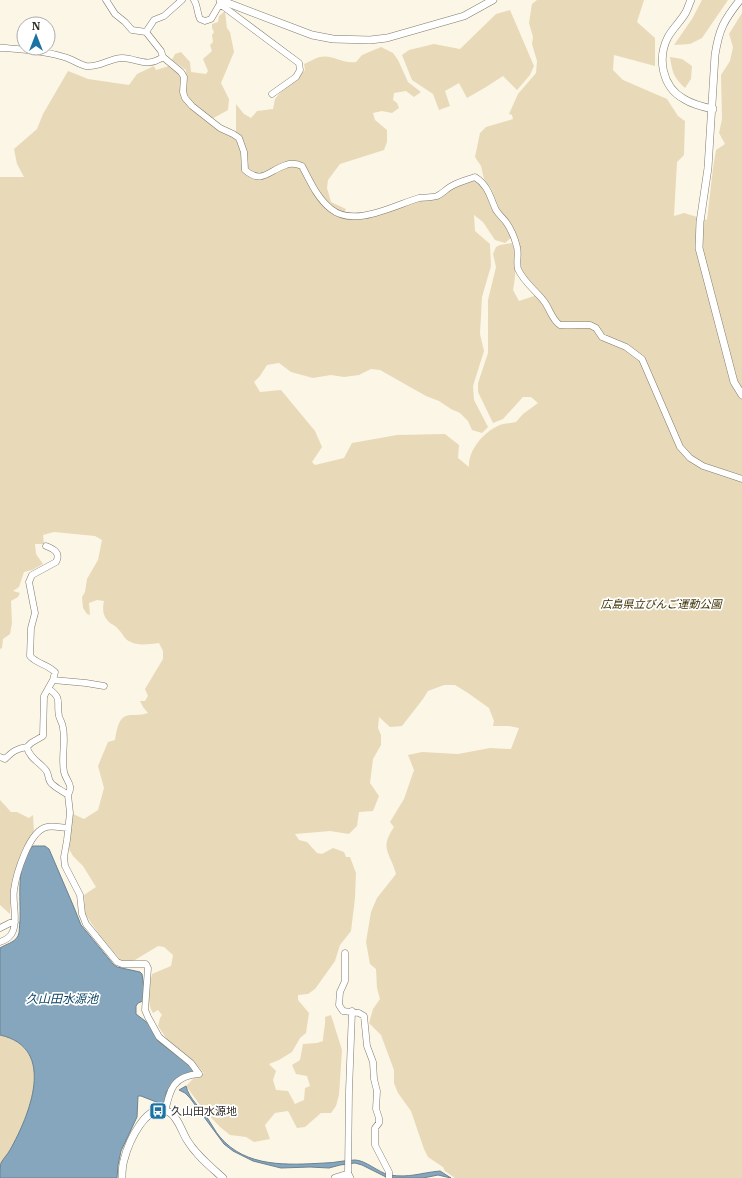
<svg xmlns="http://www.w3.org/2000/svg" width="742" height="1178" font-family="'IBM Plex Serif','Noto Sans JP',serif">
<rect width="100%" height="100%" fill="#fcf6e7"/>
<path fill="#e8dab8" d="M 537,0 L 644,0 L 637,22 L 655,38 L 655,66 L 614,55 L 613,70 L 623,80 L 667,99 L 678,116 L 685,121 L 684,155 L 677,162 L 674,216 L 684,213 L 707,220 L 713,168 L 716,150 L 725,144 L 719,133 L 722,119 L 721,75 L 730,61 L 733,47 L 729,34 L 742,13 L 742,1178 L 455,1178 L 445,1171 L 443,1167 L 428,1157 L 424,1149 L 411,1111 L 398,1093 L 394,1083 L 394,1070 L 381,1035 L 369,1023 L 373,1009 L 380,999 L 377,988 L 376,969 L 370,964 L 366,942 L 371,912 L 377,898 L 396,874 C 390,852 379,849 394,827 L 390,822 L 404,799 L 414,770 L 408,755 L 422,752 L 458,754 L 490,748 L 511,749 L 519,728 L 509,726 L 493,726 L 494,721 L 489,708 L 468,693 L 455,685 L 444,685 L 428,691 L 423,699 L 402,726 L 390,727 L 379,717 L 378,728 L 381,735 L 381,745 L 373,759 L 370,783 L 379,796 L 373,811 L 359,812 L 357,826 L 349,834 L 330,831 L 295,834 L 299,840 L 307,842 L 317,853 L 322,854 L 333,848 L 344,852 L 346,857 L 350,857 L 356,873 L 355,898 L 351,931 L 340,945 L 335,961 L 315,989 L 308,994 L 298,995 L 298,1000 L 309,1013 L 306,1033 L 300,1038 L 292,1052 L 279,1060 L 269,1064 L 276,1071 L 273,1080 L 276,1090 L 288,1091 L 295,1104 L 304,1100 L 305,1088 L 310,1086 L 307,1076 L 296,1074 L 292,1065 L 300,1060 L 303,1044 L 317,1043 L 323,1041 C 323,1032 326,1025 325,1017 L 331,1015 L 342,1050 L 339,1095 L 336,1106 L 331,1113 L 321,1113 L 305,1127 L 297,1128 L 288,1111 L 275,1113 L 265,1125 L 270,1139 L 254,1142 L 246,1137 L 230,1135 L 220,1127 L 206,1112 L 209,1105 L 200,1105 L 186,1086 L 195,1077 L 204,1073 L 183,1053 L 168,1041 L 158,1026 L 160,1018 L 162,1015 L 158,1010 L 153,1013 C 146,1002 149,987 152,974 L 171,966 L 173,955 L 164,947 L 158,946 L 135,960 L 123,963 L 101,937 L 85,914 L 84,895 L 96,887 L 83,866 L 73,856 L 69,849 L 71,813 L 84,819 L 98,810 L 104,788 L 98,766 L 108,742 L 115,740 C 117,730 118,715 131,715 C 137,715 142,715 148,713 L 143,707 L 140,701 L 145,701 L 148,696 L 145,689 L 163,659 L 163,651 L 159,643 C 150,644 138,646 131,642 C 124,640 123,633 118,629 C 116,626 113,625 110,623 C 103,617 102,610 104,601 L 97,600 L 89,603 L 90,615 L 87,614 L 83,608 L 82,597 L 85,592 L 87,579 L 98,560 L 102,540 L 95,536 L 54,532 L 43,535 L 44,544 L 35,544 L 36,554 L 43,564 L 32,570 L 24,572 L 19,587 L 13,591 L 20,593 L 18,597 L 11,601 L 12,623 L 10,634 L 3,639 L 2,648 L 0,649 L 0,177 L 24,177 L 17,164 L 14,149 L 37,129 L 43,114 L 68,71 L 88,79 L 129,85 L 137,74 L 154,66 L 156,70 L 169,66 L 181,73 L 184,98 L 238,139 L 243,152 L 244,170 L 257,178 L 287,166 L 301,167 L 331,210 L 358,217 L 421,199 L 475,178 L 481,182 L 506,223 L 512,237 L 505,243 L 495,240 L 483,222 L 474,215 L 475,231 L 490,244 L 491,266 L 482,297 L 480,334 L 484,351 L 473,386 L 474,400 L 488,427 L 482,433 L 472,430 L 468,421 L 460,413 L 451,409 L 439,401 L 426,396 L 380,370 L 371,369 L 359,375 L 344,377 L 331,375 L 313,378 L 291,372 L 279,363 L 267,365 L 260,376 L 254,382 L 260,392 L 281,390 L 315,431 L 322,447 L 312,462 L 315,465 L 344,458 L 352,443 L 397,435 L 445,434 L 459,445 L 458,458 L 469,467 C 468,449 486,429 503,424 C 507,423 512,423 516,422 L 523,414 L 538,403 L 531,397 L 523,397 L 503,419 L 493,423 L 478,392 L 478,383 L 488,353 L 488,300 L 496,267 L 493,254 L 496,247 L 500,245 L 512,243 C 517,257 516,275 513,290 L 519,301 L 537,295 C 544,304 551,325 561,328 C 570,331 580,326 589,328 L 592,323 L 581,322 L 561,322 L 554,314 L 546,299 L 524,274 L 521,268 L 516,236 L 509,221 L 500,210 L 491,188 L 484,179 L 481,166 L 475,157 L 480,133 L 486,127 L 513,119 L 512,115 L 509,114 L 518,94 L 536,73 L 537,61 L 532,44 L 533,37 L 529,23 L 532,4 Z
M 702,0 L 728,0 L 702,38 L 690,44 L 674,45 L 692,19 Z
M 510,10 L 534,66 L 530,75 L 517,90 L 503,76 L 486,87 L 467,98 L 459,83 L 445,91 L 450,106 L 439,110 L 433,94 L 412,80 L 402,55 L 409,50 L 434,44 L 460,49 L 496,14 Z
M 225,11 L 227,28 L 230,32 L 234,52 L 221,83 L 229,99 L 228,110 L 210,120 L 186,97 L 185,77 L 186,70 L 172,60 L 175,54 L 181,52 L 190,62 L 191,72 L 206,74 L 208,71 L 203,59 L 212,51 L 210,45 L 213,42 L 212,35 L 214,32 L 212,28 L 212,24 L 218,22 L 219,16 Z
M 381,47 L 393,53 L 398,60 L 408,82 L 421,92 L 414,97 L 406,91 L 394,93 L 393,100 L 397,103 L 399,108 L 392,113 L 382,111 L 373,113 L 375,120 L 387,130 L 387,142 L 384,150 L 340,164 L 328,180 L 327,188 L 331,202 L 346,209 L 343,214 L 332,209 L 322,198 L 302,165 L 294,163 L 263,176 L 246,169 L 236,133 L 236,104 L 244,114 L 251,118 L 257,111 L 273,109 L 275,99 L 280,93 L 297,79 L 305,70 L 304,64 C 309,62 315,58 320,57 C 332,54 343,64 356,62 L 362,55 Z
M 670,57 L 682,59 L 692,66 L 691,79 L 685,88 C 674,78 672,72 670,57 Z
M 0,800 L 11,812 L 17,812 L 29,818 L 33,815 L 34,833 L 11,893 L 10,914 L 0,905 Z
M 0,1035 L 8,1035 L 32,1047 L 39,1088 L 0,1174 Z"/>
<path fill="#85a6bd" stroke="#6c8291" d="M 33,846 L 45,846 L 49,849 L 73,905 L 81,925 L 113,964 L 117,967 L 140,972 L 142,974 L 144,988 L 143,1001 L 138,1003 L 136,1006 L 136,1014 L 149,1024 L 158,1041 L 188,1064 L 194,1072 L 166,1092 L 166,1097 L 164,1105 L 141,1096 L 138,1096 L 137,1117 L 121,1151 L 118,1165 L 117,1178 L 0,1178 C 0,1174 0,1166 1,1163 C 3,1159 7,1155 10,1150 C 29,1116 58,1048 0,1035 L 0,948 C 6,944 14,943 18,936 C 20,932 19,926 20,921 C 21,896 15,866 33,846 Z
M 186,1086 C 189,1099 201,1108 208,1119 C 212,1125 215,1131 220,1137 C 246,1168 288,1165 325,1163 C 335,1163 345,1160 355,1160 C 365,1160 378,1172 389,1175 C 411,1178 419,1173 440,1171 L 451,1178 L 438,1175 L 423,1178 L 388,1178 L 362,1165 L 355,1163 L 340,1165 L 329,1168 L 310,1167 L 281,1168 L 253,1161 L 233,1151 L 224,1144 L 190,1098 L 185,1093 L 179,1090 Z"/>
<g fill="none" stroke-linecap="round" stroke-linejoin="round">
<defs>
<path id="minor" d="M 106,0 L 115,14 L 125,22 L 132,30 L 146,32 L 161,51 L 163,57 L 181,72 L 184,77 L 183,92 L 185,98 L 192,106 L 220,128 L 233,134 L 239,138 L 244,152 L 245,170 C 262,185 269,170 286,165 C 291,163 297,164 302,166 C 310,181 317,198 331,209 C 354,228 395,205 419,198 C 425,197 431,198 437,196 C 442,194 445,190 450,187 C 458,182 467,180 475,177 C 488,185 490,197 496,210 C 499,215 503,218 506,222 C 511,229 515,239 517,247 C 519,254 516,262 518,269 C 523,281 535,290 543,300 C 550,308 551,319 560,325 L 590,325 L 596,328 L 602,337 L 626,347 L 642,359 L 680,447 L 690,458 L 703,466 L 742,479
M 194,0 C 198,6 197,13 200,19 L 205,21 L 211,19 L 221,2
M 220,4 L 299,63 L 300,70 L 296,77 L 272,94
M 146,32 L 154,20 L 164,16 L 182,0
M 0,48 L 6,48 C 25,50 46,51 64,57 C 72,59 78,64 86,66 C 99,68 110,58 122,58 C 140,59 146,68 163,57
M 46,546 C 54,549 61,553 56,562 L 32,575 L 29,582 L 35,613 L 31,628 L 30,656 C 37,664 47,664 55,672 L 53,680
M 104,686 L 86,683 L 53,680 L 44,696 L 43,736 L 31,743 L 27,747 C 29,759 43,764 47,772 C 49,776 48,781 52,784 C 56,788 63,791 68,795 L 70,813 L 67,840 L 64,857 L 65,866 L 80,895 L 82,914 L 86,924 L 117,962 L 122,964 L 146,964 L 148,968 L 145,1010 L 148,1017 L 159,1037 L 191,1063 L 199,1074
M 49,689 C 63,699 56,702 59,716 C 60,720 63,724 63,728 C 66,742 61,757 64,772 C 66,781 74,785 68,795
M 0,757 L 5,759 C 12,752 17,748 27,747
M 0,928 L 10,923 L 15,922
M 0,942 C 6,940 11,937 13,931 C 18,918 12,903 14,890 C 16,875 29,830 47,827 C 53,825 62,828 68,828
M 345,953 L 345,981 L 340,992 L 339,1005 L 343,1011 L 359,1013 L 364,1016 L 367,1046 L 373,1062 L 374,1079 L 377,1091 L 376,1109 L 379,1118 L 379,1123 L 375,1128 L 375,1145 L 389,1172 L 389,1178
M 165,1112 C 170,1089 173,1076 199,1074
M 348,1174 L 349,1091 L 352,1011"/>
<path id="tertiary" d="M 220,0 L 312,35 L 333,39 L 370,40 L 387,38 L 464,16 L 493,0
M 691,0 C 689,4 688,8 686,12 C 681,21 673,28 668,37 C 657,58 662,87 684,99 C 692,104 703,107 713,109
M 740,0 C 724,20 719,29 715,55 L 708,168 L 700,222 L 699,248 L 734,382 L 742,395
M 122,1178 C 122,1172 122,1166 124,1160 C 128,1144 146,1100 169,1112 C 178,1117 182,1132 187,1140 C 196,1155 210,1166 223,1178
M 335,1178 L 348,1174 L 350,1178"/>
</defs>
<use href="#minor" stroke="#7f7a6c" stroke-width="7"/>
<use href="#tertiary" stroke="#7f7a6c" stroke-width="8"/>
<use href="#minor" stroke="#fff" stroke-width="6"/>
<use href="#tertiary" stroke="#fff" stroke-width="7"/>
</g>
<defs>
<symbol id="bus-square" viewBox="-11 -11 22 22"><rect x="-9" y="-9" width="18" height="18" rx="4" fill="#1c73a3" stroke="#fff"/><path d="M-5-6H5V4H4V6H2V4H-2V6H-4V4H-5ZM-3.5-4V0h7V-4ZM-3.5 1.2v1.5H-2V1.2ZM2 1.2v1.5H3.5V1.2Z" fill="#fff"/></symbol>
</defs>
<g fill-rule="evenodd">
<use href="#bus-square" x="148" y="1101" width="20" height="20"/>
</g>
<g text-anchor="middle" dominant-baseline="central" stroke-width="3.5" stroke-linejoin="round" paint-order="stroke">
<g font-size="11" font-style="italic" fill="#3e2f01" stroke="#fff">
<text x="661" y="604">広島県立びんご運動公園</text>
</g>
<g font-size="11" fill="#322f2a" stroke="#fff" text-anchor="start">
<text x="171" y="1111">久山田水源地</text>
</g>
<g font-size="12" font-style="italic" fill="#003e5e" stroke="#fff">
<text x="62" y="998">久山田水源池</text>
</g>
</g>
<g transform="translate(36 36)"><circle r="19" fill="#ffffff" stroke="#adacaa"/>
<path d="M0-3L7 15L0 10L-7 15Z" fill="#1c73a3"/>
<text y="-6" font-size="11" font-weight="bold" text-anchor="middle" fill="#322f2a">N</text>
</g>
</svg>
